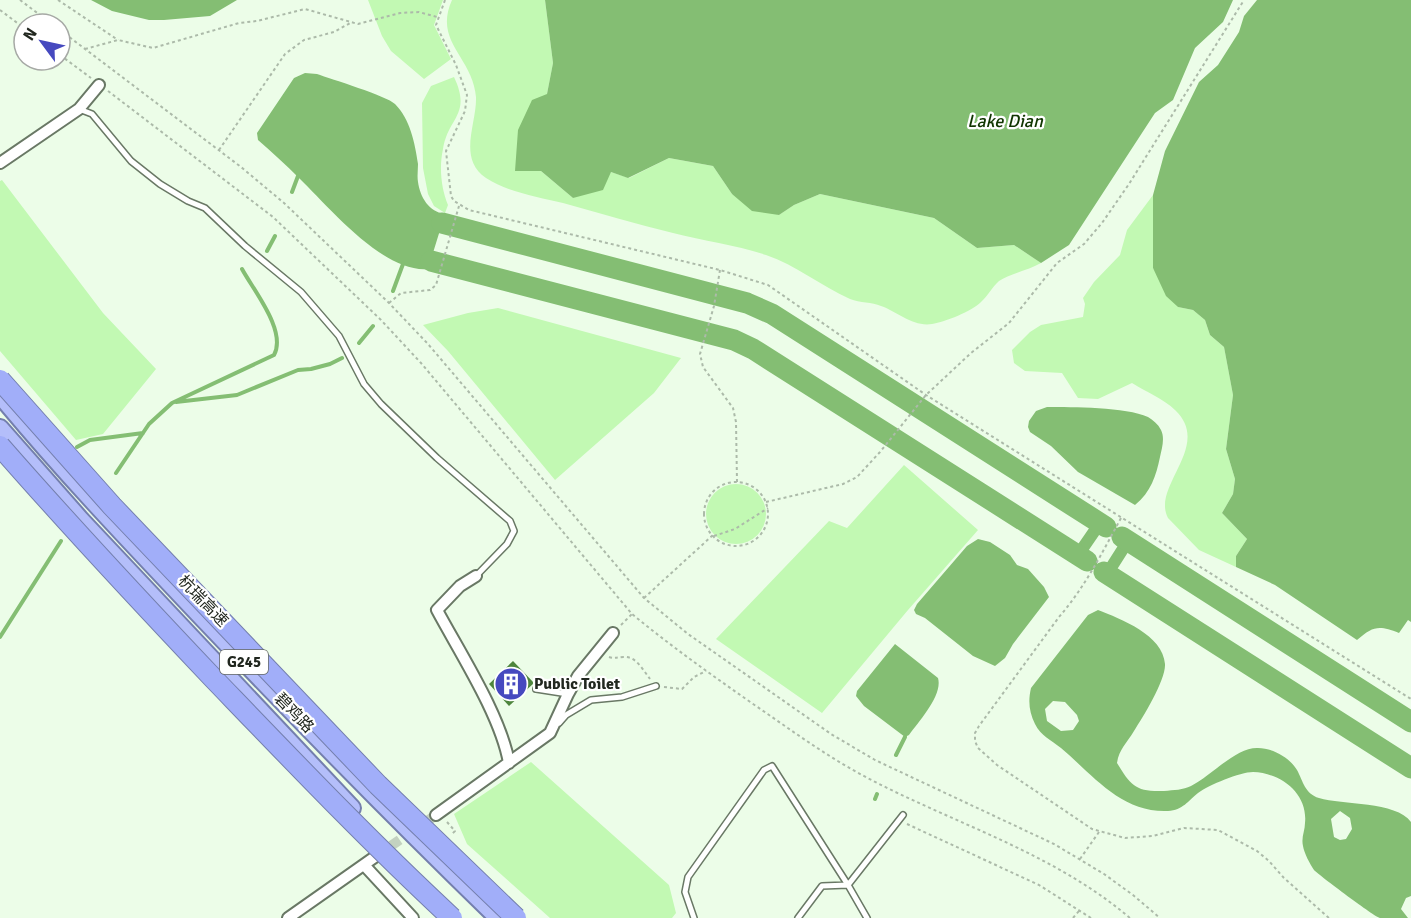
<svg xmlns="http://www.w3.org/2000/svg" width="1411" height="918" font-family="Signika,'Noto Sans SC',sans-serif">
<rect width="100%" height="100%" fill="#ecfde8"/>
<path fill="#c2f9b3" d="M 368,0 L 443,0 L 434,25 L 451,59 L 424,79 L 391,51 L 382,36 Z
M 452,0 L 545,0 L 553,63 L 547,94 L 515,171 L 541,171 L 573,198 L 611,172 L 629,178 L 669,158 L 713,166 L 732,194 L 779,215 L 794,205 L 820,194 L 934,218 L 977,248 L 1014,245 L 1041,263 C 1029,270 1009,274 999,281 C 992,287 988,296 981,302 C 972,311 945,322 932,324 C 913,327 898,312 881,306 C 872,302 860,303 850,299 C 821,286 796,265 766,255 C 736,245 704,241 673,233 C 636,224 600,213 563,203 C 538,197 507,192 486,178 C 457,158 477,124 476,97 C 473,57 433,42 452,0 Z
M 454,77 C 472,115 448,117 443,149 C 439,167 441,188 448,205 L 445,213 L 434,206 L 428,194 L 423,168 L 422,103 L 431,86 Z
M 2,180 L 103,313 L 156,369 L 103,434 L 76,440 L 0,351 L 0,181 Z
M 1153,195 L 1153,268 L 1178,307 L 1193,310 L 1205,320 L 1210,335 L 1224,347 L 1233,395 L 1226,449 L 1235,479 L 1233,494 L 1222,513 L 1247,539 L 1236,556 L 1236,567 L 1199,550 L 1168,518 C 1151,486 1213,446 1175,410 C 1164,399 1146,392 1132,383 L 1098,399 L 1078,398 L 1062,373 L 1025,371 L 1014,363 L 1012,350 L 1030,332 L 1041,325 L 1083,317 L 1085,304 L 1083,298 L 1094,282 L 1120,255 L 1127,230 Z
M 498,308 L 681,358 L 654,393 L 555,480 L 448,351 L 423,325 L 468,313 Z
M 904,465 L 978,530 L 908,610 L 822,713 L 716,639 L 829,521 L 847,528 Z
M706 514a30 30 0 1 1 60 0a30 30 0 1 1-60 0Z
M 531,762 L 669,885 L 676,913 L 672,918 L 550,918 L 467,844 L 454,814 Z"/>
<path fill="#84be73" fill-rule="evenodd" d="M 91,0 L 237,0 L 210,16 L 164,20 L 149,20 L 112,11 Z
M 545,0 L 1233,0 L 1223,22 L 1195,48 L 1173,100 L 1155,113 L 1069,245 L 1041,263 L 1014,245 L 977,248 L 934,218 L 820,194 L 794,205 L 779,215 L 752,211 L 732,194 L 713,166 L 669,158 L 628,178 L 611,172 L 603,190 L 573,198 L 541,171 L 515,171 L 518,130 L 532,100 L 547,94 L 553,63 Z
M 1257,0 L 1411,0 L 1411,622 L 1408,620 L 1399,633 C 1379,625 1373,626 1357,640 L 1275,585 L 1236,567 L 1236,556 L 1247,539 L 1222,513 L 1233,494 L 1235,479 L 1226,449 L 1233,395 L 1224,347 L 1210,335 L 1205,320 L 1193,310 L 1178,307 L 1166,296 L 1153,268 L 1153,195 L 1165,151 L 1199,82 L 1218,65 L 1239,32 L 1244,16 Z
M 305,73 L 317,74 C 331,79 387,96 395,104 C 410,119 415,143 418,164 C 418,170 417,176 418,182 C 420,197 429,212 445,214 L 428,269 C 383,273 329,207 299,178 C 286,165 272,152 258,140 L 257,133 L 294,78 Z
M 1047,407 C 1072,407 1126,407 1148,417 C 1153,420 1158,424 1161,430 C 1165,438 1162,448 1160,457 C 1156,476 1151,492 1135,505 L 1078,472 L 1051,446 L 1030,432 L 1028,427 L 1029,421 L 1036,411 Z
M 978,539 L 990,542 L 1010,555 L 1017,565 L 1028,569 L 1044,587 L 1049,597 L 1013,644 L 1005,658 L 995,666 L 973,656 L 925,618 L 916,614 L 914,610 L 917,604 L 967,546 Z
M 1098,610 C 1121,619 1163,635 1165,664 C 1166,680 1143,717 1134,731 C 1127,743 1119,749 1117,763 C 1131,786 1136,792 1164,791 C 1174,790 1183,790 1191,786 C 1211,776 1236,747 1258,748 C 1273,748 1290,758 1297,770 C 1303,781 1305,794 1319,798 C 1342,805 1396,801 1411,822 L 1411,896 L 1406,898 L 1401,909 L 1408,918 C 1399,918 1389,918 1380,918 C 1375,917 1320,876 1314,870 C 1310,864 1304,853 1303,846 C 1301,837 1305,831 1305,823 C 1308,794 1282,773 1253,772 C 1240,772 1209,785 1198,793 C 1188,801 1183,810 1168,811 C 1121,813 1093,775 1061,748 C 1051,740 1041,736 1035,724 C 1029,712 1028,701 1031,688 L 1088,615 ZM 1053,701 L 1065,702 L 1077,715 L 1079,721 L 1073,730 L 1061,731 L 1047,721 L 1045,709 ZM 1340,811 L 1350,818 L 1352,829 L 1346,839 L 1340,840 L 1334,837 L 1331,819 Z
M 895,644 L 938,678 C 943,695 919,721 909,735 L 905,737 L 864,706 L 856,696 L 857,691 Z"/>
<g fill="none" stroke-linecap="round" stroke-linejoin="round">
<path stroke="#84be73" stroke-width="4" d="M 292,192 L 298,176
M 267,251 L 275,236
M 393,291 L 403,264
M 359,343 L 373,326
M 176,402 L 237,395 L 298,370 L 311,369 L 330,364 L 342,358
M 77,447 L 90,440 L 143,433
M 116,473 L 149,424 L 172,403 L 274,355 C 287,331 254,291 242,269
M 0,637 L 61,541
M 896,755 L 905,737
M 875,799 L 877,794"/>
<path stroke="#84be73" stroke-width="12" d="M 1078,555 L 1100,523
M 1107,574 L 1128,541"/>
<path stroke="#84be73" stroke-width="21" d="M 442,223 L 747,303 L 772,314 L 1106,527
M 431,261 L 734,340 L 753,349 L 1087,561
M 1122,537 L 1411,722
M 1104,572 L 1411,768"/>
</g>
<path fill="#4d853c" d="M 513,661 L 534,683 L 509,706 L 489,684 Z"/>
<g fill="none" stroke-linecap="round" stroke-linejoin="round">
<path stroke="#c3d2c0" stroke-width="10" stroke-dasharray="10 5" stroke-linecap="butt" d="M 379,854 L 436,815"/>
<defs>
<path id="service" d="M 79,109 L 92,114 L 131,161 L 160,184 L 188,201 L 205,208 L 245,246 L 301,292 L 339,336 L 364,384 L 381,404 L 437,458 L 510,521 L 514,531 L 507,544 L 476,576
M 536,689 L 568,694
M 559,723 L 566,715 L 591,700 L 622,697 L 656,686
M 694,918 L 685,892 L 688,877 L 764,770 L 772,766 L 848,885 L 867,918
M 798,918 L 822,886 L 848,885 L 903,815"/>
<path id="minor" d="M 0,163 L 79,109 L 99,85
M 476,576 L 460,586 L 437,610 C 460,653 501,716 509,763
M 436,815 L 550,733 L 568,694 L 578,676 L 613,633
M 364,865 L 413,918
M 288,918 L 379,854"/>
<path id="trunk" d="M 0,395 C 66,475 137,549 208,624 C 303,724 399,822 498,918
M 0,428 L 81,520 L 352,808"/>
</defs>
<use href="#service" stroke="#697865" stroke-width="8"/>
<use href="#minor" stroke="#697865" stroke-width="14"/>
<use href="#trunk" stroke="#747fad" stroke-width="20"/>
<path stroke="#acbaa9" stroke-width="2" stroke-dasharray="3 3" stroke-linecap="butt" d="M 20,0 L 52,24
M 58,0 L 118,40
M 445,0 L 436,25 L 456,65 L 467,95 L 465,111 L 446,151 L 451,196 L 454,201 L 469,210 L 720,270 L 768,285 L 926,395 L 1411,699
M 0,10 L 24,28
M 60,30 L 241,167 L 284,203 L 389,303 L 428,344 L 644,598 L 688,634 L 831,734 L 875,760 L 1054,844 L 1104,874 L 1133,895 L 1160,918
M 85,49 L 118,40 L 153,48 L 239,23 L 257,21 L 305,9 L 358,24 L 400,13 L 419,12 L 437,17
M 60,55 L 91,78
M 108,91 L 273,217 L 381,320 L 421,363 L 632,614 C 672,647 713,676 756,706 C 791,730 825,755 862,775 C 951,823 1051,851 1130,918
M 219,150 L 285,54 L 304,40 L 334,32 L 352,22
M 720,270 L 714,306 L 700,354 L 703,367 L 733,408 L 736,422 L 737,482
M 389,303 L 401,293 L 430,290 L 436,285 L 459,206
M704 514a32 32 0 1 1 64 0a32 32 0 1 1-64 0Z
M 766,502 L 843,484 L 857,477 L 880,452 L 926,395 L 971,353 L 1009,323 L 1057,263 L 1084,244 L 1102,223 L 1129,184 L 1244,0
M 1121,518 C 1102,553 1085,587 1059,617 L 979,726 L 975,733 L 975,741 L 978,748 L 997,765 L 1092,829 L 1125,838 L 1153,836 L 1184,828 L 1218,830 L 1257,851 L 1269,861 L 1284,878 L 1329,918
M 714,536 L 735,529 L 768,508
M 644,598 L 713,535
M 621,625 L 632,614
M 609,657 C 615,659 618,657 624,657 C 636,656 643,670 650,679
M 664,687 L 682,689 L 694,677 L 706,671
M 447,822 L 455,831 L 451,835
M 907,824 L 1039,885 L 1091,918
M 1080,859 L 1099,832
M 1073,918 L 1079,911"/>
<use href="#service" stroke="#fff" stroke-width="5"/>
<use href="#minor" stroke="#fff" stroke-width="10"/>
<use href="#trunk" stroke="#b4befa" stroke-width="16"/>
<defs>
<path id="motorway-bridge" d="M 0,380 L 112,506 L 378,785 L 516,918
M 0,446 C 69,525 140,601 212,677 C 291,759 369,841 452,918"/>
</defs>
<use href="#motorway-bridge" stroke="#747fad" stroke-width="22" stroke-linecap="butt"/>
<use href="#motorway-bridge" stroke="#a1aef9" stroke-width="20"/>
</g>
<defs>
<symbol id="building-disc" viewBox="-11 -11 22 22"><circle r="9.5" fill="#4649bf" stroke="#fff"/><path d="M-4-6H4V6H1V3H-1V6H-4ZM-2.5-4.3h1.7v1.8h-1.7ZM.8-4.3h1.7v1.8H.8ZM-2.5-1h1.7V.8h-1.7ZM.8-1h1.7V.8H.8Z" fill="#fff"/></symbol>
</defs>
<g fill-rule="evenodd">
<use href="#building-disc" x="492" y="665" width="38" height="38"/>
</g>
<g text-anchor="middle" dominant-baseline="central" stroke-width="4.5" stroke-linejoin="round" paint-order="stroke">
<rect fill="#fff" stroke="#646862" stroke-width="1.5" x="220" y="650" width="48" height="24" rx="4.5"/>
<g font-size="15" font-weight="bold" fill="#21271f">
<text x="244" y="662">G245</text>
</g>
<g font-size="16" fill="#21271f" stroke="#fff">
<text transform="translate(203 601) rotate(46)">杭瑞高速</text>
<text transform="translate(294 713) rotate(46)">碧鸡路</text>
</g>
<g font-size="16" font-weight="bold" fill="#21271f" stroke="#fff" text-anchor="start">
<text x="534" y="684">Public Toilet</text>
</g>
<g font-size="18" font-style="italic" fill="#103601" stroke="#fff">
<text x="1005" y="121">Lake Dian</text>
</g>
</g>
<g transform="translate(42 42) rotate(303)"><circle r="28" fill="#ffffff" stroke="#a6a9a5" stroke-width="1.5"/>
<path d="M0-4.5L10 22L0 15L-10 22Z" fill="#4649bf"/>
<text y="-9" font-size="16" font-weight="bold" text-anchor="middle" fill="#21271f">N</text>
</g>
</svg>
